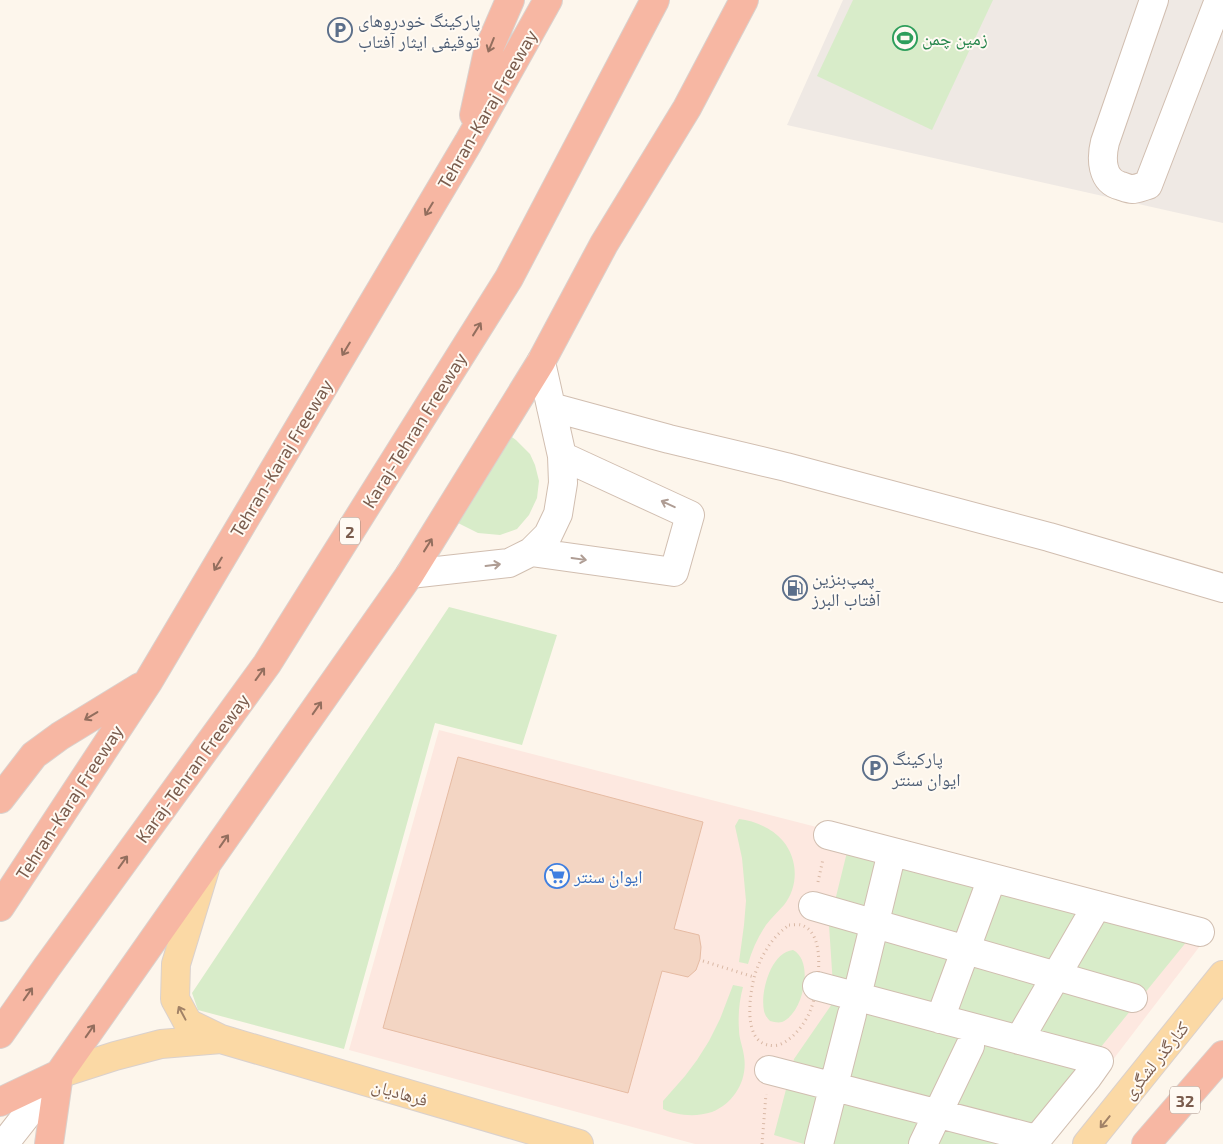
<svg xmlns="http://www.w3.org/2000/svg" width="1223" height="1144" font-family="'Exo 2','Noto Naskh Arabic',sans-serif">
<rect width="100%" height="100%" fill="#fdf6ec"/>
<path fill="#fde8e0" d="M 439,730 L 1213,929 L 1092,1087 L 1043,1144 L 695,1144 L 349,1050 Z"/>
<path fill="#efe9e4" d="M 843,0 L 1223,0 L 1223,223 L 787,125 Z"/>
<path fill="#d8ecc9" d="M 853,0 L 993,0 L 932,130 L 817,76 Z
M 505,432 L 516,440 L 530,454 L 535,465 L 539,481 L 537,498 L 529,515 L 517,529 L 500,535 L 478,533 L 454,521 Z
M 449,607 L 557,635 L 522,745 L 435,723 L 344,1049 L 198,1010 L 192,993 Z
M 739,819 C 755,821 772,828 783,841 C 798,859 799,886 784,905 C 778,912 771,918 766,925 C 758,937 752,950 748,964 L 739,962 L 744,925 L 746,901 L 742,858 L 735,826 Z
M 849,844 L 1192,935 L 1022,1144 L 804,1144 L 774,1135 L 794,1059 L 834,1001 L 829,925 Z
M 793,950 C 815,961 803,1014 782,1022 C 778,1023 774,1022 770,1021 C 767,1018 765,1015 764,1011 C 760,992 771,952 793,950 Z
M 733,985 L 743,987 C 739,1001 738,1016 739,1030 C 739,1039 743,1047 744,1056 C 748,1080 734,1103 712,1112 C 697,1117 677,1116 663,1109 L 663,1101 L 685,1076 L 697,1060 L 709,1041 L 720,1019 Z"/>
<path fill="#f3d5c3" stroke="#e6bba3" d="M 458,757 L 703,822 L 674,929 L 699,935 L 701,947 L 700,959 L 696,970 L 688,977 L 662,971 L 628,1093 L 383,1028 Z"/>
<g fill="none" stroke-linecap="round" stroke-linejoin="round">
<defs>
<path id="minor" d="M 1154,0 L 1105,142 C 1101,158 1101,181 1121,186 C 1124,187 1129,189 1132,189 C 1138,189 1143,186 1148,185 L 1219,0
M 551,407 L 669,439 L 786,467 L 1049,537 L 1223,588
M 531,552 L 674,572 L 690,515 L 562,456
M 410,574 L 509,563 L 531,552 L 548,535 L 558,514 L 563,483 L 562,456 L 541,362
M 828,835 L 1200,932
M 813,906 L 1133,998
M 817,986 L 1099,1061 L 1087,1078 L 1033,1144
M 857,996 L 892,852
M 940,1019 L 992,878
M 1019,1040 L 1097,905
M 769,1070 L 1036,1139
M 4,1144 L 59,1074
M 819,1144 L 852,1014
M 923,1144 L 970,1046"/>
<path id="major" d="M 205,869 L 176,964 L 175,999 L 188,1023 L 221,1039 L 579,1144
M 59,1074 L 115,1056 L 161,1044 L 221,1039
M 1087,1144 L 1223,975"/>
<path id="highway" d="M 474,115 L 488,51 L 510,0
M 0,799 L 34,755 L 60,736 L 140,687
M 0,907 L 148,682 L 468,143 L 548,0
M 0,1034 L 47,967 L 267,664 L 509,278 L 655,0
M 0,1102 L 59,1074 L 410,574 L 541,362 L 604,244 L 687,108 L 744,0
M 49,1144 L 59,1074
M 1146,1144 L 1223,1055"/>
</defs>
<use href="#minor" stroke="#d1beb0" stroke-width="30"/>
<use href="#major" stroke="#dad1cd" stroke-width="30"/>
<use href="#highway" stroke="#dad1cd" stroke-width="30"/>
<path stroke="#d9b8a5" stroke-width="3" stroke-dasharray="1 4" stroke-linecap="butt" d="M 818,882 L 823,859
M 789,925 C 793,925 798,924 801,925 C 828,933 818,989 811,1009 C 806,1022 795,1037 783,1043 C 778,1046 772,1046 768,1045 C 742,1040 750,992 755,974 C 762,954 772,937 789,925 Z
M 703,961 L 754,977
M 762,1144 L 766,1094"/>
<use href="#minor" stroke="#fff" stroke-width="28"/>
<use href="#major" stroke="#fbd9a5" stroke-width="28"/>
<use href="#highway" stroke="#f7b7a3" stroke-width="28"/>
</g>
<defs><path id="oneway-shaft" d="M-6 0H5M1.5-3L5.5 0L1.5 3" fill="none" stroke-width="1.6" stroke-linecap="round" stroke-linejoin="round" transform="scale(1.25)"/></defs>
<g stroke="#936e5e">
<use href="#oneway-shaft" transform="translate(491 45) rotate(112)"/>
<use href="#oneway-shaft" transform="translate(429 209) rotate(121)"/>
<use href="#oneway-shaft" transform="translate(477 329) rotate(-58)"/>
<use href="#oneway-shaft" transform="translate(346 349) rotate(121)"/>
<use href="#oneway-shaft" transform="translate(428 545) rotate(-58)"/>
<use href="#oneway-shaft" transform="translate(218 564) rotate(121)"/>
<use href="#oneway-shaft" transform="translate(260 674) rotate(-54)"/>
<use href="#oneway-shaft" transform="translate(317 708) rotate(-55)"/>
<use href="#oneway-shaft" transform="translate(91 716) rotate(149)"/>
<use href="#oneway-shaft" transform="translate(224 841) rotate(-55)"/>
<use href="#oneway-shaft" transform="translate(123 862) rotate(-54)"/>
<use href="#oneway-shaft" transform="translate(28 994) rotate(-55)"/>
<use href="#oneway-shaft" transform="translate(90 1031) rotate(-55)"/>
</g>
<g stroke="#af9d94">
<use href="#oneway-shaft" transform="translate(668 504) rotate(-155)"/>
<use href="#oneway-shaft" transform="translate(579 559) rotate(8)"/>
<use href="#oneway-shaft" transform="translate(493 565) rotate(-7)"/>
</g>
<g stroke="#a18267">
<use href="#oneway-shaft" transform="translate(182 1013) rotate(-118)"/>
<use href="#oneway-shaft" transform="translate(1105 1122) rotate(129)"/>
</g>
<defs>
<symbol id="parking-ring" viewBox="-11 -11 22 22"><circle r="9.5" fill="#fffaf3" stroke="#5c6f8a" stroke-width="1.5"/><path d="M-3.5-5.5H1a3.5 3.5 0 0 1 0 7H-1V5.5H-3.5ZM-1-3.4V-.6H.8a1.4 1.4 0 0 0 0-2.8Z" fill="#5c6f8a"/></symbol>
<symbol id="stadium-ring" viewBox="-11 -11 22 22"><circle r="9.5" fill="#fffaf3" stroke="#2e9e5b" stroke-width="1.5"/><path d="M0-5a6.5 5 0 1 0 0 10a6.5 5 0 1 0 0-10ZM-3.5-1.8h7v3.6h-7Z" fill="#2e9e5b"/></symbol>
<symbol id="fuel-ring" viewBox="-11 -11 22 22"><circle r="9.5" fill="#fffaf3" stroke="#5c6f8a" stroke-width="1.5"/><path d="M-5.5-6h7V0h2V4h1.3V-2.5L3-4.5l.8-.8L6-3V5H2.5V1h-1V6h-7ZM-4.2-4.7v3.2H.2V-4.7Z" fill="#5c6f8a"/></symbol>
<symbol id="supermarket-ring" viewBox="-11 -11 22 22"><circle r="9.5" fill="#fffaf3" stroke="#3f7fe0" stroke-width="1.5"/><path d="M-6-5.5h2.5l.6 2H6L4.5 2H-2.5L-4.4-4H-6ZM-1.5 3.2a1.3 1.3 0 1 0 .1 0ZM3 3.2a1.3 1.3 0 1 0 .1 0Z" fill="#3f7fe0"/></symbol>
</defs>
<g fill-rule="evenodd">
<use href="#parking-ring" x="326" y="16" width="28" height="28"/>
<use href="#stadium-ring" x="891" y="24" width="28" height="28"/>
<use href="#fuel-ring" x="781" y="574" width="28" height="28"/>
<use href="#parking-ring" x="861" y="754" width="28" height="28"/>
<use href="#supermarket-ring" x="543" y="862" width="28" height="28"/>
</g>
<g text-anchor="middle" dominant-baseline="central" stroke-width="4" stroke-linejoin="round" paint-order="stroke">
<g fill="#fffaf3" stroke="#a28b7f" stroke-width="1">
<rect x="340" y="517.5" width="20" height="27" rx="4"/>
<rect x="1170" y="1086.5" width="30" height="27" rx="4"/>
</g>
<g font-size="16" font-weight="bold" fill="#7a5c4d">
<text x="350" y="531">2</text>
<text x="1185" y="1100">32</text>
</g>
<g font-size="18" fill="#4e5e75" stroke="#fffaf3" text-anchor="start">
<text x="358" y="20">پارکینگ خودروهای<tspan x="358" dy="21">توقیفی ایثار آفتاب</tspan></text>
<text x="812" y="578">پمپ‌بنزین<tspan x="812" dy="21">آفتاب البرز</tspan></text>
<text x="892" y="758">پارکینگ<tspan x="892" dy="21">ایوان سنتر</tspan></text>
</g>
<g font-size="18" fill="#27864d" stroke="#fffaf3" text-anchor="start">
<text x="922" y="38">زمین چمن</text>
</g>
<g font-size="18" fill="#7a5c4d" stroke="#fffaf3">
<text transform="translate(487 109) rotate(-60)">Tehran-Karaj Freeway</text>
<text transform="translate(414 430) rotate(-58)">Karaj-Tehran Freeway</text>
<text transform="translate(281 458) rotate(-59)">Tehran-Karaj Freeway</text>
<text transform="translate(192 768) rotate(-54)">Karaj-Tehran Freeway</text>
<text transform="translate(69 802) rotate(-57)">Tehran-Karaj Freeway</text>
<text transform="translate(1155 1060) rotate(-51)">کنارگذر لشگری</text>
<text transform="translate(400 1092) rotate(16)">فرهادیان</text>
</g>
<g font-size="18" fill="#366cbe" stroke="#fffaf3" text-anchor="start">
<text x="574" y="876">ایوان سنتر</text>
</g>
</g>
</svg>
